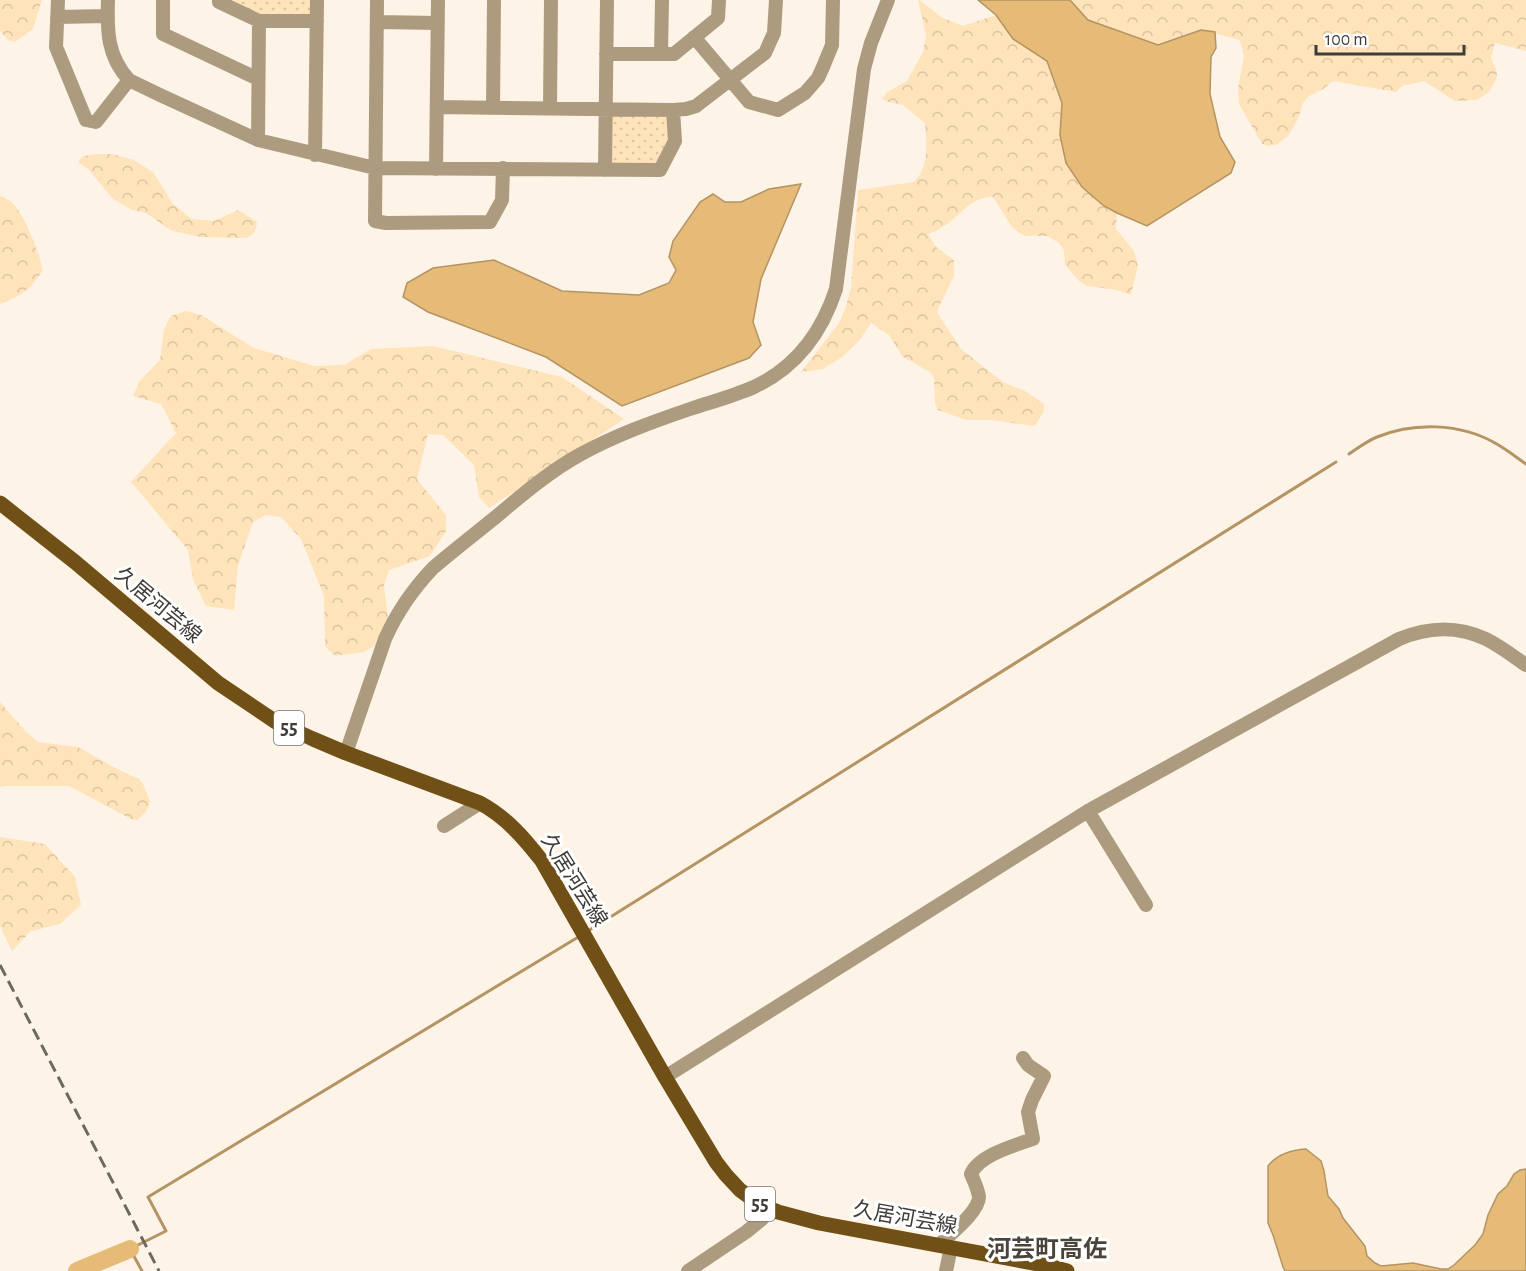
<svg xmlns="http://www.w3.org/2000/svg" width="1526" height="1271" font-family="'Alegreya Sans','Noto Sans JP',sans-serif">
<defs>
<pattern id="green-dots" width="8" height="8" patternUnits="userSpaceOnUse" patternTransform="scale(1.5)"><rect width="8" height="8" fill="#fee3bb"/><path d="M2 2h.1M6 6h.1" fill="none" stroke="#dbc4a1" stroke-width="1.8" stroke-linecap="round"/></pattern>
<pattern id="forest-crowns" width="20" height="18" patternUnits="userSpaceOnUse" patternTransform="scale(1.5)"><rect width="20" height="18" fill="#fee3bb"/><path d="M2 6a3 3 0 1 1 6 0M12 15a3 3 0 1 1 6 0" fill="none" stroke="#dbc4a1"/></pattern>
</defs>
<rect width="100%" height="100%" fill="#fdf4e7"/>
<path fill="url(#green-dots)" d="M 224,0 L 313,0 L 312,13 L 309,17 L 260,17 Z
M 667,113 L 670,140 L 658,166 L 615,166 L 611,162 L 611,116 Z"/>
<path fill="url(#forest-crowns)" d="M 0,0 L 42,0 L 33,29 L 15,42 L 8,40 L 0,31 Z
M 918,0 L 920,0 L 941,17 L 963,26 L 996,15 L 1013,39 L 1047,61 L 1062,103 L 1060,135 L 1066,163 L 1104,206 L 1117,213 L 1116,229 L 1134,251 L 1138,266 L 1131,295 L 1117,290 L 1087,286 L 1080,282 L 1065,265 L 1064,250 L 1059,243 L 1047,236 L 1025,236 L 1018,232 L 1012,227 L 993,197 C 970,196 959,218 941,228 C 937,231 932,232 928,234 L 936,247 L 954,260 L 954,276 L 937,311 L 941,319 L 962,350 L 1003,382 L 1025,391 L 1044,404 L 1044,411 L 1035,426 L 991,420 L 966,420 L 938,410 L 935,403 L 934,378 L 930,372 L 903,357 L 889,335 L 871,323 L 859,341 L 842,357 L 823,369 L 801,372 L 839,323 L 845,309 L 851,288 L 858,190 L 914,182 C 930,166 926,144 925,123 L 903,105 L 888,102 L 882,99 L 887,92 L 907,81 L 923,52 L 926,35 Z
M 1070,0 L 1526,0 L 1526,51 L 1495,43 L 1491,58 L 1497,72 L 1496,80 L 1489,92 L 1477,100 L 1455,101 L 1424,81 L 1402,86 L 1396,92 L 1333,81 L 1322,90 L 1309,96 L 1303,103 L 1299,117 L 1288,136 L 1276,145 L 1268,146 L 1262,144 L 1239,104 L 1238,88 L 1244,57 L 1240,40 L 1201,30 L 1158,45 L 1088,20 Z
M 97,154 L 112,154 L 134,160 L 153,172 L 173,204 L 192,219 L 214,221 L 238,210 L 257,222 C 256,231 254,235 246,238 L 201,237 L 172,231 L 146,213 L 132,210 L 113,199 L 89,170 L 78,162 L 83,156 Z
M 0,196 C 1,196 8,200 9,200 C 25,213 38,250 43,270 C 29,291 23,295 0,304 Z
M 186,311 L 201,315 L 254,348 L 314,366 L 344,365 L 371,349 L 433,346 L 562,377 L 624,419 L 489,508 L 479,497 L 474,465 L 443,435 L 428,434 L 417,479 L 446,515 L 446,531 L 430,556 L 389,570 L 384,585 L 388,618 L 377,644 L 364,652 L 335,656 L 325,646 L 324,596 L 301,539 L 281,517 L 266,515 L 253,522 L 238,566 L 234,610 L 206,606 L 193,580 L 188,550 L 131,482 L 176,433 L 161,404 L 133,396 L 139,382 L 160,360 L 164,329 L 171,316 Z
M 0,702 L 26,732 L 38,742 L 78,747 L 121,771 L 139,779 L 143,784 L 150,802 L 146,812 L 137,820 L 131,819 L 69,786 L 4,786 L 0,787 Z
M 0,837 L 45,844 L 75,877 L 81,905 L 60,924 L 31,931 L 12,951 L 0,926 Z"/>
<path fill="#e6ba77" stroke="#b49464" stroke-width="1.5" d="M 978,0 L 1070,0 L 1088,20 L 1158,45 L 1201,30 L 1215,32 L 1216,48 L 1211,57 L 1210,94 L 1220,137 L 1235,162 L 1231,173 L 1147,226 L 1117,213 L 1104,206 L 1082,187 L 1066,163 L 1060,135 L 1062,103 L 1047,61 L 1013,39 L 996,15 Z
M 801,184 L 761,279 L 753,322 L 761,345 L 749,358 L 622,406 L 546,357 L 428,312 L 403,297 L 407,283 L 433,268 L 494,260 L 562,291 L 639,295 L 669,283 L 676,270 L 669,257 L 673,241 L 700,202 L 713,194 L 725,202 L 741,202 L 769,189 Z
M 1306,1149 L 1321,1161 L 1324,1171 L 1328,1196 L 1339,1209 L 1343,1218 L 1365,1246 L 1367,1256 L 1375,1263 L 1381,1266 L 1413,1263 L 1441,1269 L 1448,1269 L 1454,1265 L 1475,1245 L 1483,1234 L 1488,1215 L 1498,1194 L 1507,1186 L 1514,1174 L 1520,1170 L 1526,1169 L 1526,1271 L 1285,1271 L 1283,1267 L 1273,1235 L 1268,1223 L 1268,1166 C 1277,1154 1292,1150 1306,1149 Z"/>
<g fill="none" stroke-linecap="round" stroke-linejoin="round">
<path stroke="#b49464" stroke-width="3" d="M 1349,454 C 1358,448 1367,441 1377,437 C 1414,422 1460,423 1495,443 C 1506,449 1516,457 1526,464
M 588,931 L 1336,462
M 142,1271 L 130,1249 L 166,1231 L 148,1197 L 580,936"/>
<path stroke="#e6ba77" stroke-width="18" d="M 77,1271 L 130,1249"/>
<path stroke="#ad9b7f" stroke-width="14" d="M 58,0 L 56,47 L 86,120 L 96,122 L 129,80 L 160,95 L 258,140 L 375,168 L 660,170 L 675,141 L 673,110
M 108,0 C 107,31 107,56 129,80
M 163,0 L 163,34 L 258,79
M 219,0 L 219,2 L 259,21 L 317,21
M 377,0 L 375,221 L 386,223 L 490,222 L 502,200 L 503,168
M 57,17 L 107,16
M 377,22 L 438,23
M 694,37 L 749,102 L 778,110 L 805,93 L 818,78 L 823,67 L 832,45 L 833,0
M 661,53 L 662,0
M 606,54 L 674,54 L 718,18 L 719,0
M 438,107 L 673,110 L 686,109 L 696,106 L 765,53 L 774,33 L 776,0
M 493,108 L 494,0
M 550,108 L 551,0
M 258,140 L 259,21
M 315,155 L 317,0
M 436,169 L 438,0
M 605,170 L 607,0
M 346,753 L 385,639 C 397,612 413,589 433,568 C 454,550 476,533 497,516 C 523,494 550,471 581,454 C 616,435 652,422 690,409 C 711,402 734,396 754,387 C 797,367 822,332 836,289 L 864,69 L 871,43 L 888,0
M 1088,811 L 1146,905
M 444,826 L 480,803
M 665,1077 L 1088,811 L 1399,639 C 1428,627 1456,625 1486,639 C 1500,646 1513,656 1526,665
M 939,1245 C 949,1235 979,1212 979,1197 C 978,1189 974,1181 971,1174 C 979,1155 1016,1145 1033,1139 L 1028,1112 L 1032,1100 L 1044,1076 L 1028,1065 L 1023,1058
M 688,1271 L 746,1232 L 762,1219 L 768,1208
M 946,1271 L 951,1247"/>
<path stroke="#705016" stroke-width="15" d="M 0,503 L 75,562 L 218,683 L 276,722 L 313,739 L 346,753 L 480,803 C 506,817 524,838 542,861 L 665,1077 L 716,1162 L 726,1175 L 740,1190 L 759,1204 L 778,1212 L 819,1223 L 1049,1266 L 1067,1271"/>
<path stroke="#6d6861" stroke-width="3" stroke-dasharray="12 6" stroke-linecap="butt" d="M 0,965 L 159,1271"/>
</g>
<g text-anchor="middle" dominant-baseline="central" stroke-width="6" stroke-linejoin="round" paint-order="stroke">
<g fill="#fff" stroke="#797673" stroke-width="1.5">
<rect x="274" y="711" width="30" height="34" rx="4.5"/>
<rect x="745" y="1187" width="30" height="34" rx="4.5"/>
</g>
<g font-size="20" font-weight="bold" fill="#403c37">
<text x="289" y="728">55</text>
<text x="760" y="1204">55</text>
</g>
<g font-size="21" fill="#403c37" stroke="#fff">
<text transform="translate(158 605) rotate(40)">久居河芸線</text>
<text transform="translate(574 880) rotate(58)">久居河芸線</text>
<text transform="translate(905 1218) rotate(10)">久居河芸線</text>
</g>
<g font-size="24" font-weight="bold" fill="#4b443a" stroke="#fff">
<text x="1047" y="1250">河芸町高佐</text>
</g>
</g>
<path d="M1316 45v9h148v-9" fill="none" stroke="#403c37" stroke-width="3"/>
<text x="1325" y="45" font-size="18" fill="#403c37" stroke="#ffffff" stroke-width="4.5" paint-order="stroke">100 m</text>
</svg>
